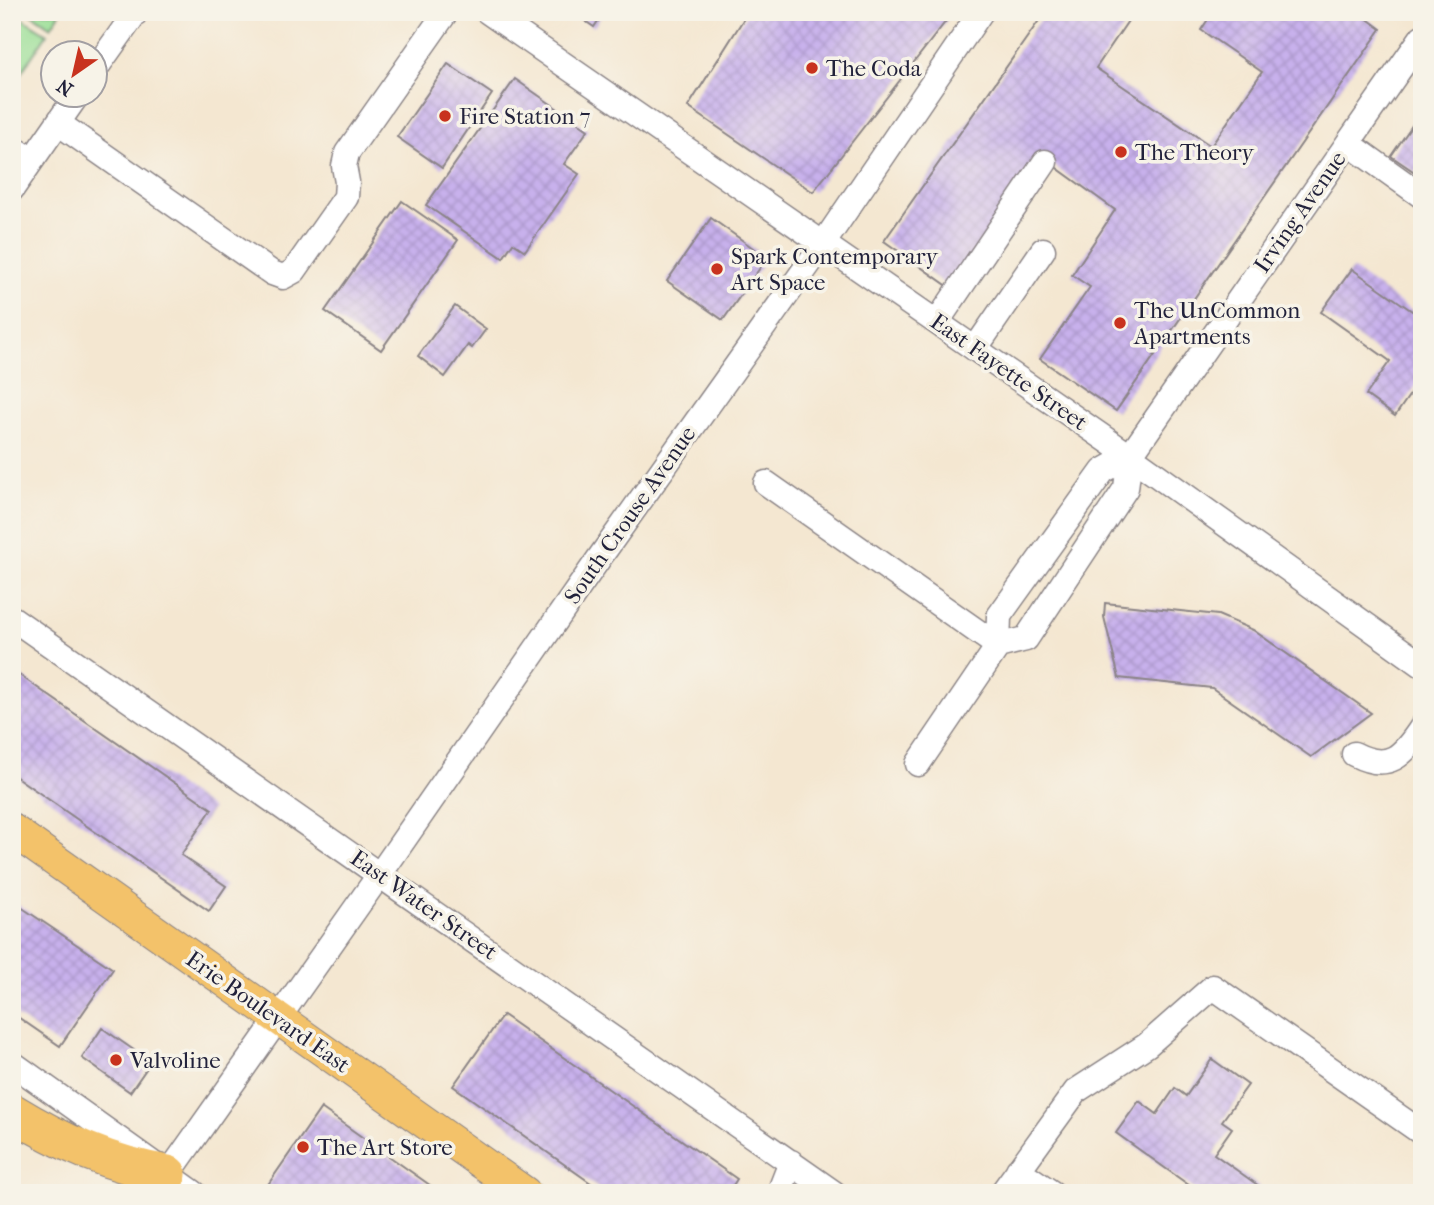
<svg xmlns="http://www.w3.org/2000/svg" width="1434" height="1205" font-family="'IM FELL French Canon',serif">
<defs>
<pattern id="building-cross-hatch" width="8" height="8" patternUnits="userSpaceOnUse" patternTransform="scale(1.75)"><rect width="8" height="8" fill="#c8b1ec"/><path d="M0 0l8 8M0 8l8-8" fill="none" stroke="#ac98cb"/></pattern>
</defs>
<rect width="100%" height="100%" fill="#f7f3e8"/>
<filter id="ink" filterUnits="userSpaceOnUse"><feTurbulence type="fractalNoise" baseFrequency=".0143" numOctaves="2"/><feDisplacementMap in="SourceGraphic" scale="14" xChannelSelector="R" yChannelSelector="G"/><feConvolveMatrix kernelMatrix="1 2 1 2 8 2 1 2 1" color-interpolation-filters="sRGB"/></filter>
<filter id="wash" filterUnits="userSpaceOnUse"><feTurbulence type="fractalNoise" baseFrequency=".00686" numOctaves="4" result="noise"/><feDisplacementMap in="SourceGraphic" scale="28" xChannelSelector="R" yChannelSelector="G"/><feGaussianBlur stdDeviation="1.57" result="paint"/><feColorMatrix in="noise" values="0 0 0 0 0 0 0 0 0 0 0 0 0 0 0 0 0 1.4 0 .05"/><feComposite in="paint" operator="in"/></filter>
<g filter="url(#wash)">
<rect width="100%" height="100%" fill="#f4e7d1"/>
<path fill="#9bdf97" stroke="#5e8069" stroke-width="2" d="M 12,12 L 47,34 L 19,76 L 12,72 Z
M 29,12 L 61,12 L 51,27 Z"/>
<g id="blocks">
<path fill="url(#building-cross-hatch)" d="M 572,12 L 604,12 L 594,27 Z
M 748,12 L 953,12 L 813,192 L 688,107 Z
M 1045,12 L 1134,12 L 1096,68 L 1211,146 L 1262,72 L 1201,30 L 1213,12 L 1358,12 L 1381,29 L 1116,411 L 1040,359 L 1090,287 L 1072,275 L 1115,210 L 1043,158 L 952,289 L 884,241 Z
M 448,64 L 492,94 L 442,168 L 397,137 Z
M 515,79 L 588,130 L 564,164 L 579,174 L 525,251 L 513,243 L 503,258 L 426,205 Z
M 1422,111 L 1422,177 L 1391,156 Z
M 402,201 L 458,240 L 381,350 L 325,311 Z
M 711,218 L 767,258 L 723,320 L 667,281 Z
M 1352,269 L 1422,318 L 1422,377 L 1395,416 L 1366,395 L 1390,361 L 1321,312 Z
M 455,306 L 486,329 L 472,348 L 468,345 L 445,377 L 418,356 Z
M 1105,603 L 1218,615 L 1253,630 L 1371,713 L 1311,757 L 1212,688 L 1119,678 L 1104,617 Z
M 12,670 L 212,809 L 181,855 L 226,886 L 209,911 L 12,774 Z
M 12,901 L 113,969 L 60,1046 L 12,1013 Z
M 503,1015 L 737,1179 L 728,1193 L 605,1193 L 453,1086 Z
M 102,1028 L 151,1062 L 130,1092 L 82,1058 Z
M 1212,1059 L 1248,1085 L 1222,1121 L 1232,1128 L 1214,1154 L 1259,1186 L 1255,1193 L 1200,1193 L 1116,1133 L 1139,1101 L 1157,1114 L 1175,1088 L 1186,1096 Z
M 321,1108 L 441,1193 L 277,1193 L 267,1186 Z"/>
</g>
</g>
<g filter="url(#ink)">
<use href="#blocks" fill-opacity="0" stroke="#8b8486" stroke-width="2"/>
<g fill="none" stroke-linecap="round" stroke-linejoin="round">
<defs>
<path id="minor" d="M 488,12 L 1130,456 L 1422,665
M 94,71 L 136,12
M 58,123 L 272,273 L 283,277 L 294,271 L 346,197 L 347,182 L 344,166 L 347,153 L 446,12
M 1348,143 L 1422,196
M 12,147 L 32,160
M 12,189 L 78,94
M 937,322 L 1045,162
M 975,349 L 1043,250
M 766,483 L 998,646 L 1026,639 L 1126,488 L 1130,456
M 12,618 L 834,1193
M 1354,754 C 1389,772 1403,756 1422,727
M 918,764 L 998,646 L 999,616 L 1103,471 L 1130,456 L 1422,37
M 12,1063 L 194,1193
M 1018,1170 L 1052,1193
M 155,1193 L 380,874 L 600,557 L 823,244 L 981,12
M 779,1193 L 791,1162
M 1002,1193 L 1076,1091 L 1147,1045 L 1213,987 L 1422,1133"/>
<path id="major" d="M 12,830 L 525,1193"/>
<path id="highway" d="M 12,1112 C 61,1142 111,1165 168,1174"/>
</defs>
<use href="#minor" stroke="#8b8486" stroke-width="27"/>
<use href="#major" stroke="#8b8486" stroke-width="34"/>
<use href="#highway" stroke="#8b8486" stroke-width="39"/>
<use href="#minor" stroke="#fff" stroke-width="24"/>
<use href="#major" stroke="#f3c26a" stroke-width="32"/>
<use href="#highway" stroke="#f3c26a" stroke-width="37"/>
</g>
</g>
<g fill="#c8321e" stroke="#f7f3e8" stroke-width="2.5">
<circle cx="812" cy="68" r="7"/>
<circle cx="445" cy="116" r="7"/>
<circle cx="1121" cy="152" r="7"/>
<circle cx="717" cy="269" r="7"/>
<circle cx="1120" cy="323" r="7"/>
<circle cx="116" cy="1060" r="7"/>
<circle cx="303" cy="1147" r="7"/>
</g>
<g text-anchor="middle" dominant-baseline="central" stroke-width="7" stroke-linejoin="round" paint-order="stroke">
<g font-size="23" fill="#22223b" stroke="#f7f3e8" text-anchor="start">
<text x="826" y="68">The Coda</text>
<text x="459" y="116">Fire Station 7</text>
<text x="1135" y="152">The Theory</text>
<text x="731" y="256">Spark Contemporary<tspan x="731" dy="26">Art Space</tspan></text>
<text x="1134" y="310">The UnCommon<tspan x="1134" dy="26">Apartments</tspan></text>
<text x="130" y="1060">Valvoline</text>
<text x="317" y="1147">The Art Store</text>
</g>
<g font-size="23" fill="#22223b" stroke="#f7f3e8">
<text transform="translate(1300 212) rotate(-55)">Irving Avenue</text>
<text transform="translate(1009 372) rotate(35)">East Fayette Street</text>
<text transform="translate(630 515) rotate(-55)">South Crouse Avenue</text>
<text transform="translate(424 905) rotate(35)">East Water Street</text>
<text transform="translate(268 1012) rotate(35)">Erie Boulevard East</text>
</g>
</g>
<rect width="1434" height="1205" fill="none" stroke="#f7f3e8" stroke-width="42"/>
<g transform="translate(74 74) rotate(214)"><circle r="33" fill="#f7f3e8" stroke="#a29fa3" stroke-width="2"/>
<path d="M0-5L12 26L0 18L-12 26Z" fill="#c8321e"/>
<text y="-10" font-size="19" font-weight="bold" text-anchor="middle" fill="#22223b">N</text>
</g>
</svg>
